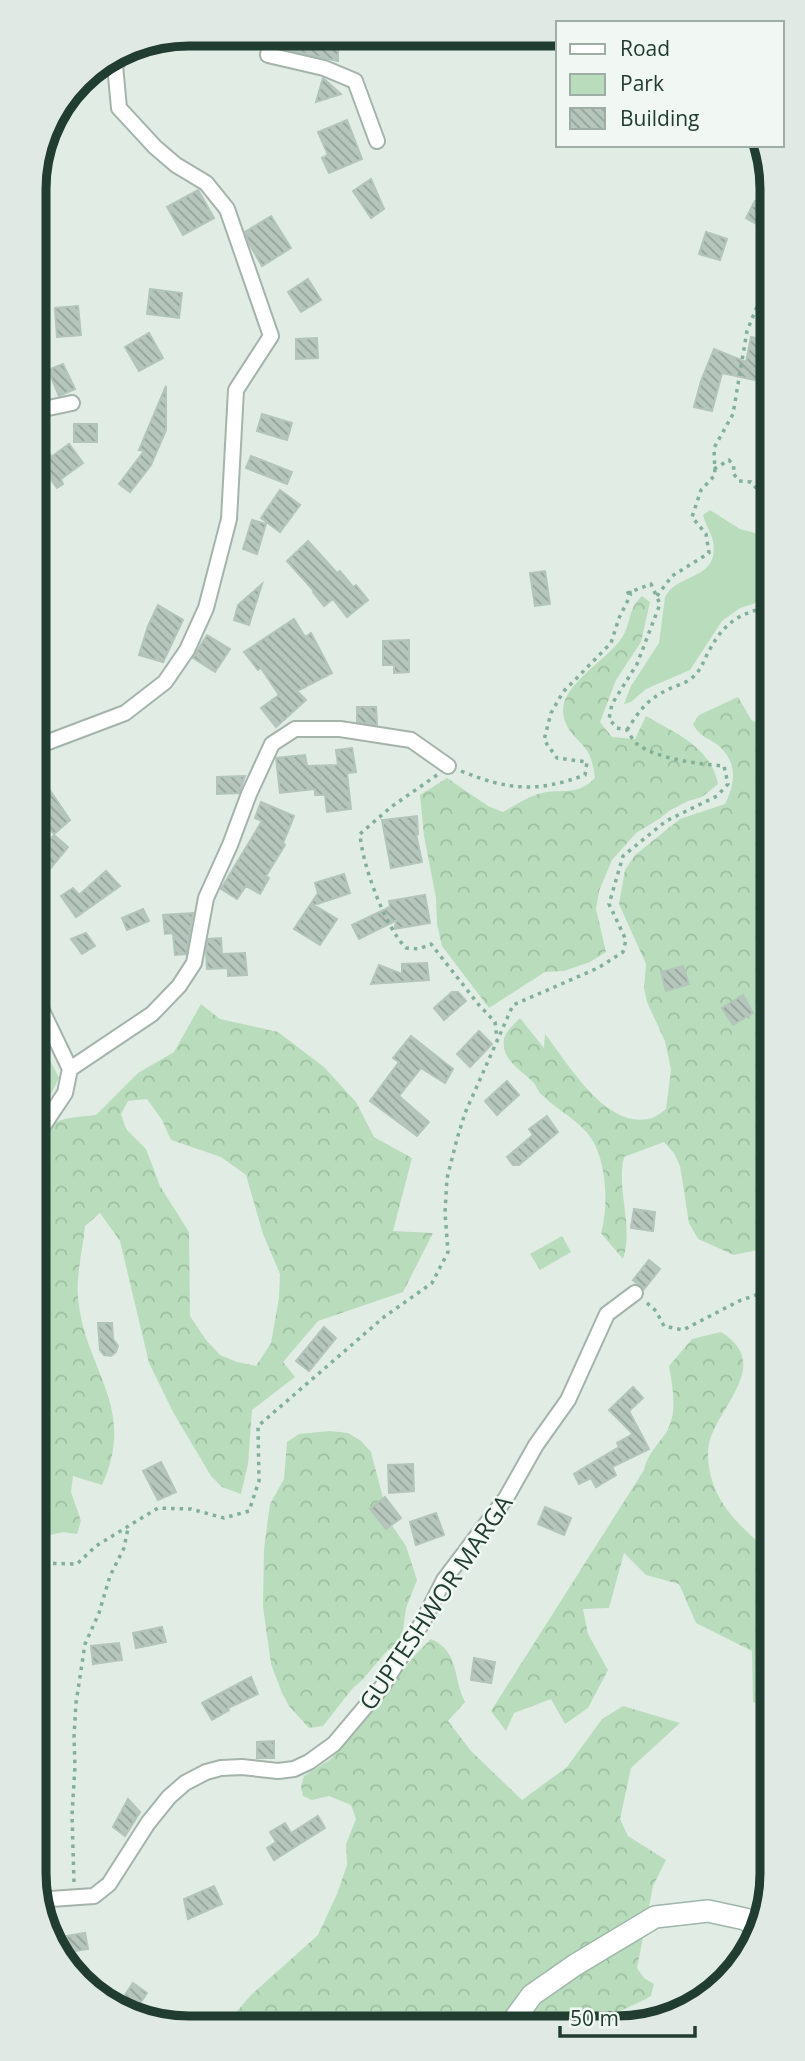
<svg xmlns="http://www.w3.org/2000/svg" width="805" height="2061" font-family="'Open Sans',sans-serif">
<defs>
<pattern id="forest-crowns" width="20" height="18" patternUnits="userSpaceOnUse" patternTransform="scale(1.75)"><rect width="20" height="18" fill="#b9ddbc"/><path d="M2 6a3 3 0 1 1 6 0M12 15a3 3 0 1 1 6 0" fill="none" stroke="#9fbfa2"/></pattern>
<pattern id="building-back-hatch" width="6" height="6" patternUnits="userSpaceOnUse" patternTransform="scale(1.75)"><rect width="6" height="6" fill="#b6c6bd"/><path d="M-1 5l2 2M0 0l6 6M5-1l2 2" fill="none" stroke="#94a29a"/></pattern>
</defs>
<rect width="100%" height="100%" fill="#e1ece5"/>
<path fill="#b9ddbc" d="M 710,510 L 740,529 L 769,537 L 769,599 L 740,608 L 722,621 L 690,670 L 646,689 L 631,702 L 624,704 L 631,686 L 659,643 L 665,597 C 677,572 720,581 713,541 C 711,532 705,524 703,515 Z"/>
<path fill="url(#forest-crowns)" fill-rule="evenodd" d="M 642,596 L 650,602 L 641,642 L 616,680 L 600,722 L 612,737 L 635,739 L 646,716 C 675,733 711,747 718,784 L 702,797 L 688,801 L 669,811 L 659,819 L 636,833 L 612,860 L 599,891 L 596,909 L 606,952 L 590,962 L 564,971 L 545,972 L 489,1008 L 442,946 L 437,924 L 436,898 L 424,836 L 420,795 L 447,778 L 488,806 L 503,812 C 514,806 526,798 538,794 C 561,787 575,798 595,778 C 593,767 592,756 585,748 C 577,738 567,731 564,718 C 555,685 611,660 624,634 C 632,619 628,609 642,596 Z
M 738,697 L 752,721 L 770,724 L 770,1238 L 762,1249 L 734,1255 L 698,1239 L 689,1223 L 680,1166 L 674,1153 L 664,1142 L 624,1157 C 616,1191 634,1225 623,1259 L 601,1233 C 609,1206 607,1157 588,1134 C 576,1119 556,1109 542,1095 C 538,1092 537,1086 533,1082 C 522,1070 501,1061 504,1039 C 506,1031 514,1024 520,1018 L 544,1048 L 545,1034 C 568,1063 606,1131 652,1118 C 657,1116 662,1112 666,1109 L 671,1070 L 665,1041 L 647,1002 L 644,988 L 646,964 L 619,904 L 625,870 L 635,855 L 680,819 L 725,804 C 735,784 738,763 719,746 C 709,738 699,737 693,724 L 699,715 Z
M 201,1004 L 220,1019 L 278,1032 L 324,1067 L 356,1102 L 374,1137 L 412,1158 L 393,1231 L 433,1233 L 403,1292 L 318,1321 L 283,1362 L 295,1377 L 252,1410 L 248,1464 L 241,1494 L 222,1487 L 211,1476 L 173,1412 L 149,1363 L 120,1241 L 100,1213 L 85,1226 C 83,1248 76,1276 78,1297 C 84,1370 138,1406 102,1485 L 73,1476 L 71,1492 L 81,1521 L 77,1534 L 62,1532 L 36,1539 L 35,1170 C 51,1121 43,1120 96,1115 L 138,1073 L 174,1052 ZM 147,1099 L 162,1120 L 171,1140 L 221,1157 L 246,1175 L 263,1234 L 280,1274 L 279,1298 L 271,1343 L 256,1366 L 237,1362 L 220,1355 L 206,1340 L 190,1316 L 189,1232 L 160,1186 L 146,1149 L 126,1129 L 121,1114 L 128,1101 Z
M 35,1030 L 59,1078 L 35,1125 Z
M 562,1236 L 571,1252 L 540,1270 L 530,1254 Z
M 721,1332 C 772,1363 721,1404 710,1440 C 707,1448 708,1459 709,1467 C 714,1505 744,1530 771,1553 L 771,1711 L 753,1702 L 752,1651 L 696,1623 L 679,1584 L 646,1575 L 624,1553 L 609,1608 L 583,1609 L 588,1634 L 608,1670 L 588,1708 L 565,1724 L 551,1699 L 514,1713 L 506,1731 L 491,1711 L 644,1470 C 647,1456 654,1449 663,1437 C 679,1416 673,1390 669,1366 L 692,1339 Z
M 330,1431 L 348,1433 L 361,1441 L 371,1452 L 389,1521 L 406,1546 L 417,1580 L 406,1608 L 403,1630 L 398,1644 L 387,1651 L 363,1679 L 352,1689 L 323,1726 L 309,1728 L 289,1706 L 282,1693 L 271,1664 L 263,1607 L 264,1549 L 270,1504 L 284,1479 L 287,1442 L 299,1434 Z
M 431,1639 C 460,1652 452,1676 465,1702 L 448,1721 L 471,1751 L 522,1800 L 567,1767 L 602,1719 L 623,1706 L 680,1723 L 631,1768 L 620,1819 L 628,1836 L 666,1860 L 653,1886 L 637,1968 L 644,1978 L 654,1984 L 651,1996 C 639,2004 626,2006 614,2016 L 615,2025 L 225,2025 L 251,1995 L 318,1935 L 337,1894 L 347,1865 L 346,1844 L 356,1819 L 351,1805 L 329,1796 L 312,1800 L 303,1796 L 301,1786 L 304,1776 L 331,1759 L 416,1654 Z"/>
<path fill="url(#building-back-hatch)" stroke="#b3c5ba" stroke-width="2" d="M 281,34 L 304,34 L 303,39 L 338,39 L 338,61 L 279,48 Z
M 323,78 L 341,94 L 316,102 Z
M 347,120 L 362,159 L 329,173 L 322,158 L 328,155 L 318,132 Z
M 371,179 L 384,209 L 371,218 L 353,191 Z
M 198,190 L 214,218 L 183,235 L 167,207 Z
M 755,201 L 769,209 L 769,231 L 746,218 Z
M 271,216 L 291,248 L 262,266 L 250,245 L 245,232 Z
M 706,232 L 727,239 L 720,260 L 699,254 Z
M 308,279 L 321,300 L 301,312 L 288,292 Z
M 150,289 L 182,293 L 179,318 L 147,314 Z
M 78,306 L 81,335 L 57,337 L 55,308 Z
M 149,333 L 163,358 L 139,371 L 125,347 Z
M 751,337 L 769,341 L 769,355 L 764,382 L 722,373 L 712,411 L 694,407 L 701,381 L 714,349 L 746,362 Z
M 317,338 L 318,358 L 296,359 L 296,339 Z
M 63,364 L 75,389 L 59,396 L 48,370 Z
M 166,386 L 166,430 L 151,465 L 130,492 L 119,484 L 144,451 L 139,450 Z
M 262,414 L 292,423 L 287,440 L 257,431 Z
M 34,420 L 51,457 L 69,444 L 83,463 L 61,479 L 63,484 L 57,488 L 34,456 Z
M 74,424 L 97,424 L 97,442 L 74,442 Z
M 251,456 L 292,472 L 287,484 L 246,468 Z
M 280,490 L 300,505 L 280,532 L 261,518 Z
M 252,520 L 266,524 L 257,554 L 243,549 Z
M 308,541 L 337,573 L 340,571 L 353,587 L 356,585 L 368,600 L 347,617 L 333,599 L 324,606 L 313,592 L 314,591 L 287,561 Z
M 545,571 L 550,604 L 535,606 L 530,573 Z
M 262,584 L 249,625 L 234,620 L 238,605 Z
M 158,605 L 183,620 L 163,662 L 139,655 L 148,626 Z
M 294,619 L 305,637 L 311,633 L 332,673 L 297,691 L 306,700 L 276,727 L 261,708 L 279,695 L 261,668 L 258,670 L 244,652 Z
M 207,635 L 230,649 L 215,672 L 193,658 Z
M 409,640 L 409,672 L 394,673 L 394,665 L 383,665 L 383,641 Z
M 357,707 L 376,707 L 377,725 L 357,722 Z
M 352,748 L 356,772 L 347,773 L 351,809 L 327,812 L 325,795 L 315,795 L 315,789 L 280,793 L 276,758 L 305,755 L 307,766 L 338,765 L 336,750 Z
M 35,768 L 70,820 L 54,834 L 35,811 Z
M 245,776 L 239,793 L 217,794 L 217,777 Z
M 261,802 L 294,816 L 283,843 L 285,845 L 266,876 L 269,878 L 260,894 L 246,886 L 237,899 L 221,889 L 262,821 L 255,818 Z
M 417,816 L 418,834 L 416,834 L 422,862 L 391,868 L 382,820 Z
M 54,835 L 68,847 L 35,887 L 35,858 Z
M 106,871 L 120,886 L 76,917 L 61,896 L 73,888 L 79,895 Z
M 344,874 L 350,893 L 314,905 L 337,919 L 320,945 L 294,929 L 318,893 L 315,883 Z
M 425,895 L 430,923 L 394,929 L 397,920 L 359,939 L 352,925 L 390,907 L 389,901 Z
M 143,909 L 149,921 L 127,930 L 122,918 Z
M 193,913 L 186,954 L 175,955 L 173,933 L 165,934 L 163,915 Z
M 86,933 L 95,946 L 82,954 L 71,939 Z
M 221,938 L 222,954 L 245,953 L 247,975 L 228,976 L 228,968 L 207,969 L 206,950 L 208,939 Z
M 427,963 L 429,980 L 371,984 L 379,965 L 402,974 L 402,964 Z
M 683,966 L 689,984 L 666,991 L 661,972 Z
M 452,992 L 458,992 L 466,1001 L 444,1020 L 434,1008 Z
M 743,995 L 753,1013 L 733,1025 L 722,1008 Z
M 479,1031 L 492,1044 L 470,1067 L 457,1054 Z
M 411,1036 L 453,1069 L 445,1083 L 421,1068 L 399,1096 L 429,1122 L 417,1136 L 370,1101 L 399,1062 L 393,1058 Z
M 507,1081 L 519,1095 L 497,1115 L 485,1101 Z
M 547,1116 L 558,1132 L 519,1165 L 513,1165 L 507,1157 L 533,1135 L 529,1129 Z
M 634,1209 L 655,1212 L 653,1231 L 631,1228 Z
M 649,1260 L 660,1269 L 644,1289 L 633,1280 Z
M 98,1323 L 112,1323 L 113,1339 L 118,1346 L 116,1352 L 111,1356 L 104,1355 L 100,1350 Z
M 324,1327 L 336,1338 L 309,1371 L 296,1361 Z
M 633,1387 L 643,1398 L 629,1411 L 649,1449 L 612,1467 L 616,1475 L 596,1487 L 591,1478 L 579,1484 L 574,1474 L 619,1447 L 617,1443 L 633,1434 L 609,1410 Z
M 161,1462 L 176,1492 L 158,1500 L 143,1471 Z
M 413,1464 L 414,1491 L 389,1493 L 388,1465 Z
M 385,1497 L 401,1518 L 386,1529 L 370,1509 Z
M 545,1507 L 571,1518 L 564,1535 L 538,1524 Z
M 436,1513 L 444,1535 L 416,1545 L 410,1522 Z
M 162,1627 L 166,1642 L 136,1648 L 133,1633 Z
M 119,1643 L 122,1660 L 93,1664 L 91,1646 Z
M 474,1658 L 495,1662 L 491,1683 L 471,1680 Z
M 251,1677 L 258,1694 L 228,1708 L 229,1710 L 212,1720 L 202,1703 Z
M 274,1741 L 274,1758 L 257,1758 L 257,1742 Z
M 128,1799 L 140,1812 L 125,1836 L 113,1827 Z
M 318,1816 L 325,1828 L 274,1860 L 267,1848 L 276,1842 L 270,1832 L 285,1823 L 291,1833 Z
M 214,1886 L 222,1904 L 188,1919 L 184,1899 Z
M 85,1933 L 88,1949 L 63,1953 L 55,1938 Z
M 133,1983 L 147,1993 L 134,2012 L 119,2004 Z"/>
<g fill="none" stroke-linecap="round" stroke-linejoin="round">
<defs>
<path id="street" d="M 272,34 L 268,55 L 324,68 L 355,81 L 377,141
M 34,411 L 72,403
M 35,747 L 125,713 L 165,682 L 187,650 L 206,608 L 229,519 L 236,390 L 271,336 L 227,209 L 206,183 L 176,165 L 155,147 L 119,108 L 115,65 L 132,44
M 35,996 L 70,1069 L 65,1093 L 35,1138
M 70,1069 L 152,1014 L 179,986 L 194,963 L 206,898 L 230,845 L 249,794 L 272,744 L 295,729 L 340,729 L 411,740 L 448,766
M 36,1900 L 94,1896 L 109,1884 L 148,1823 L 169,1797 L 185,1783 L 206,1772 L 221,1768 L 242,1767 L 278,1771 L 294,1769 L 309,1762 L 334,1744 L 382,1687 L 422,1623 L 444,1580 L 506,1498 L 536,1445 L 568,1400 L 607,1314 L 635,1293"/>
<path id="secondary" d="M 510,2025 L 532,1995 L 575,1965 L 655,1917 L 708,1911 L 745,1919 L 754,1925"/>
</defs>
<use href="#street" stroke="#a4b4ab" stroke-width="18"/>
<use href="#secondary" stroke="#9fb7aa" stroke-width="24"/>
<path stroke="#81af98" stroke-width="3.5" stroke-dasharray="3.5 5" stroke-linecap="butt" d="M 714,469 L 729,460 L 734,466 L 733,473 L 739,481 L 751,482 L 764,497 L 769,497
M 657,596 L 672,576 L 709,553 L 706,534 L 692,517 L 701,490 L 715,475 L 714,448 L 733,414 L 747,331 L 769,277
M 627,730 C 640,710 646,700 669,689 C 677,685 687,683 693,677 C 702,669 704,659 710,649 C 725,622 740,613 769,607
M 461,771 C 508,790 536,793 585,775 L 587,762 L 557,758 L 544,740 L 551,713 L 563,692 L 611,643 L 619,618 L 631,594
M 437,775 L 391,807 L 360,834 C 362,864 385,927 406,948 L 419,949 L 431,944 L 479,1005 L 495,1022 L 497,1039
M 647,1303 L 656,1311 L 664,1326 L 683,1330 L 739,1301 L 770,1290
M 36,1563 L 77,1564 L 96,1546 L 158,1508 L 191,1509 L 224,1518 L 249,1511 L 259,1481 L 258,1426 L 384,1317 L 432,1283 L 448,1252 L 445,1213 L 447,1178 L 457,1139 L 465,1113 L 513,1005 L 598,968 L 623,952 L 626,940 L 609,904 L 623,856 L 666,821 L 717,796 L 728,784 L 724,766 C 699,764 657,759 637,744 C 633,741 630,734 627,730 L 617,728 L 609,719 L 612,704 L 637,664 L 660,604 L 651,584 L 625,594 L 632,592
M 74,1882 L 72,1815 L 75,1766 L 74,1737 L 76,1703 L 85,1644 L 99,1613 L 110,1576 L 124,1548 L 128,1528"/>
<use href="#street" stroke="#fff" stroke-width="14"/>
<use href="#secondary" stroke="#fff" stroke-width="21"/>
</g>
<g text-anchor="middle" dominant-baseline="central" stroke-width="5" stroke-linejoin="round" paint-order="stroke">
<g font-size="24" fill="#213c30" stroke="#f1f8f3">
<text transform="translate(435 1602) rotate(-56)">GUPTESHWOR MARGA</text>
</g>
</g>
<path d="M0 0H805V2061H0ZM189 46H617A143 143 0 0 1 760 189V1873A143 143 0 0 1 617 2016H189A143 143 0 0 1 46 1873V189A143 143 0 0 1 189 46Z" fill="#e0e9e3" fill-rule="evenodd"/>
<path fill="none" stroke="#213c30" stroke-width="9" d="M189 46H617A143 143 0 0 1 760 189V1873A143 143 0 0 1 617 2016H189A143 143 0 0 1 46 1873V189A143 143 0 0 1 189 46Z"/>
<rect x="556" y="21" width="228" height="126" fill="#f1f8f3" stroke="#9eada5" stroke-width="2"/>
<rect x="570" y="44" width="35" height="10" fill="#ffffff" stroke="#9eada5" stroke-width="2"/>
<text x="620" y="56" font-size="21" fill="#213c30">Road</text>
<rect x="570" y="74" width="35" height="21" fill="#b9ddbc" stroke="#9eada5" stroke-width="2"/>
<text x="620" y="91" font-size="21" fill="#213c30">Park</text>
<rect x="570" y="108" width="35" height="21" fill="url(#building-back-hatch)" stroke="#9eada5" stroke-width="2"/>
<text x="620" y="126" font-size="21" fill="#213c30">Building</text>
<path d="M560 2026v10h135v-10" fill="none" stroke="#213c30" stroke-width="3.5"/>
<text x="570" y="2026" font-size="21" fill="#213c30" stroke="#f1f8f3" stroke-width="5" paint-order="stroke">50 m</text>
</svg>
